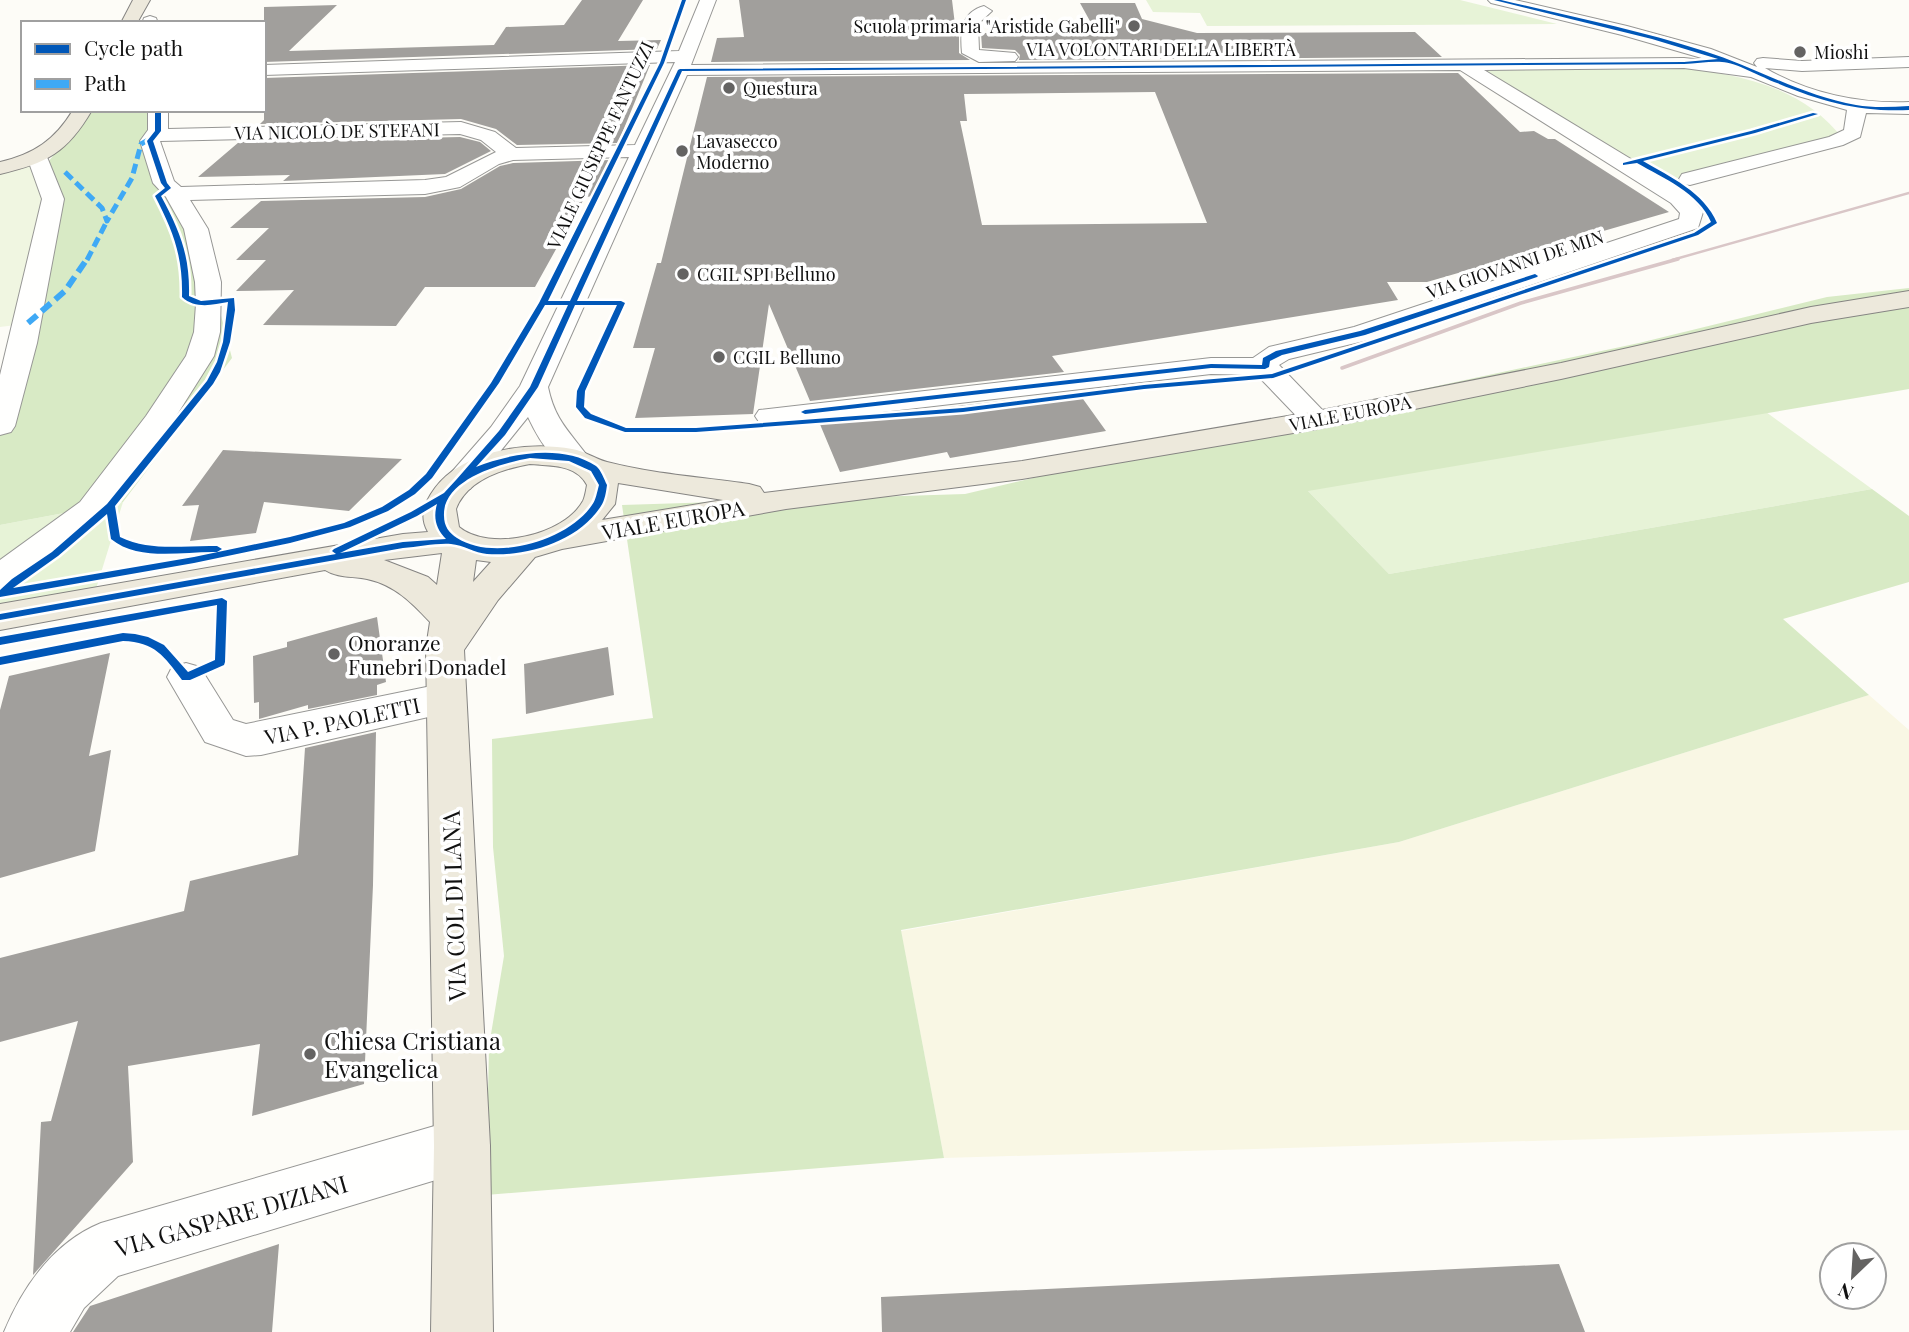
<svg xmlns="http://www.w3.org/2000/svg" width="1909" height="1332" font-family="'Playfair Display',serif">
<rect width="100%" height="100%" fill="#fdfcf7"/>
<path fill="#f9f7e4" d="M 1869,695 L 1909,730 L 1909,1130 L 944,1158 L 901,931 L 1399,842 Z"/>
<path fill="#e7f3d7" d="M 1146,0 L 1460,0 L 1557,24 L 1207,26 L 1200,13 L 1153,12 Z
M 1667,65 C 1735,75 1799,82 1844,140 L 1658,184 L 1463,66 Z
M 1766,412 L 1872,489 L 1389,574 L 1307,490 Z
M 123,502 L 95,592 L 0,609 L 0,525 Z"/>
<path fill="#d8eac5" d="M 88,110 L 150,110 L 157,139 L 211,277 L 232,358 L 123,502 L 0,525 L 0,373 L 16,325 L 49,161 Z
M 1909,288 L 1909,389 L 1308,491 L 1389,574 L 1872,489 L 1909,516 L 1909,582 L 1783,619 L 1869,695 L 1399,842 L 901,930 L 944,1158 L 486,1195 L 489,1046 L 504,956 L 493,847 L 492,739 L 653,718 L 622,505 L 965,494 L 1320,411 L 1639,343 L 1827,297 Z"/>
<path fill="#f0f6e1" d="M 49,161 L 16,325 L 0,327 L 0,169 Z"/>
<path fill="#a19f9c" fill-rule="evenodd" d="M 582,0 L 643,0 L 618,41 L 661,40 L 657,49 L 264,62 L 264,7 L 337,5 L 289,51 L 494,45 L 506,27 L 564,25 Z
M 739,0 L 952,0 L 956,33 L 959,33 L 959,53 L 970,60 L 711,62 L 717,38 L 744,37 Z
M 1080,3 L 1135,3 L 1142,19 L 1197,33 L 1415,32 L 1442,57 L 1019,60 L 1020,55 L 1015,50 L 982,48 L 981,33 L 1096,32 Z
M 650,65 L 618,143 L 517,145 L 496,129 L 461,119 L 260,124 L 264,120 L 264,78 Z
M 1458,73 L 1520,132 L 1534,131 L 1548,139 L 1555,139 L 1669,212 L 1427,282 L 1387,282 L 1398,300 L 1052,356 L 1064,372 L 810,401 L 769,304 L 753,414 L 635,418 L 655,348 L 633,348 L 657,263 L 661,263 L 707,77 ZM 1155,92 L 1207,223 L 982,225 L 960,121 L 967,121 L 964,94 Z
M 460,137 L 480,142 L 491,151 L 445,174 L 283,181 L 290,175 L 198,177 L 239,142 Z
M 610,160 L 595,196 L 585,197 L 535,287 L 425,287 L 396,326 L 263,325 L 294,290 L 236,291 L 266,260 L 236,260 L 269,228 L 230,228 L 261,201 L 425,197 L 461,189 L 500,166 L 513,163 Z
M 1078,392 L 1106,431 L 950,458 L 947,452 L 840,472 L 819,422 Z
M 223,450 L 402,459 L 349,511 L 264,502 L 256,533 L 190,541 L 199,505 L 182,506 Z
M 377,617 L 386,682 L 377,685 L 377,695 L 308,709 L 308,705 L 259,719 L 259,702 L 254,703 L 253,656 L 287,647 L 287,642 Z
M 608,647 L 614,695 L 526,714 L 524,664 Z
M 110,653 L 89,756 L 111,750 L 95,851 L 0,878 L 0,710 L 9,676 Z
M 376,732 L 373,885 L 364,1084 L 252,1116 L 260,1044 L 128,1066 L 133,1162 L 33,1275 L 41,1122 L 51,1121 L 78,1021 L 0,1042 L 0,958 L 184,911 L 190,881 L 298,855 L 305,748 Z
M 279,1244 L 272,1332 L 73,1332 L 90,1306 Z
M 1559,1264 L 1585,1332 L 882,1332 L 881,1297 Z"/>
<g fill="none" stroke-linecap="round" stroke-linejoin="round">
<defs>
<path id="minor" d="M 700,0 L 716,0 L 691,65 L 1684,58 L 1712,61 L 1622,35 L 1491,3 L 1488,0 L 1515,0 L 1627,26 L 1711,49 L 1757,67 L 1754,63 L 1757,59 L 1763,58 L 1802,61 L 1909,57 L 1909,67 L 1802,71 L 1765,68 C 1808,93 1859,104 1909,102 L 1909,114 L 1866,113 L 1860,137 L 1843,145 L 1690,185 L 1682,184 L 1679,179 L 1682,174 L 1829,137 L 1844,130 L 1847,110 L 1798,96 L 1751,77 L 1684,68 L 1484,70 L 1687,193 L 1703,212 L 1698,228 L 1372,339 L 1289,359 L 1279,365 L 1332,420 L 1328,426 L 1317,429 L 1306,426 L 1257,375 L 1211,374 L 770,425 L 759,422 L 755,416 L 759,410 L 1211,358 L 1253,358 L 1269,347 L 1354,327 L 1679,219 L 1680,213 L 1671,203 L 1460,70 L 687,75 L 548,387 C 555,421 570,432 589,458 L 584,465 C 556,472 539,440 528,417 L 470,489 L 459,492 L 448,489 L 443,482 L 491,427 L 520,386 L 629,157 L 513,160 L 499,164 L 460,187 L 425,194 L 190,200 L 208,229 L 221,282 L 220,332 L 214,356 L 173,421 L 104,516 L 13,585 L 0,589 L 0,560 L 80,502 L 146,416 L 186,356 L 194,332 L 196,304 L 195,282 L 184,229 L 166,197 L 153,183 L 140,141 L 148,130 L 148,110 L 168,110 L 168,129 L 461,122 L 495,132 L 516,148 L 635,145 L 675,62 L 264,75 L 264,65 L 679,51 ZM 460,134 L 481,140 L 496,152 L 446,177 L 425,180 L 181,187 L 174,181 L 160,141 Z
M 984,6 L 992,11 L 978,24 L 979,50 L 1015,53 L 1018,57 L 1015,61 L 979,62 L 962,53 C 960,33 961,12 984,6 Z
M 150,16 L 156,18 L 158,23 L 142,23 L 144,18 Z
M 37,151 L 44,153 L 47,157 L 64,199 L 37,343 L 15,426 L 11,432 L 0,435 L 0,375 L 42,199 L 27,157 L 30,153 Z
M 186,663 L 200,667 L 233,720 L 246,724 L 446,683 L 460,688 L 466,698 L 460,708 L 446,713 L 261,755 L 246,756 L 205,742 L 167,677 L 172,667 Z
M 462,1118 L 482,1126 L 490,1146 L 482,1166 L 118,1276 L 84,1308 L 70,1332 L 4,1332 C 23,1286 54,1242 101,1223 Z"/>
<path id="major" d="M 133,0 L 150,0 L 137,23 L 121,23 Z
M 73,110 L 92,110 C 67,153 47,163 0,174 L 0,162 C 34,154 55,140 73,110 Z
M 1909,291 L 1909,307 L 1811,323 L 1561,379 L 1317,429 L 1022,479 L 786,509 L 562,549 L 535,557 L 498,600 L 464,650 L 490,1146 L 493,1332 L 431,1332 L 434,1146 L 426,648 L 430,622 C 412,603 395,585 367,579 C 353,576 337,578 325,570 L 0,630 L 0,604 L 403,534 L 428,532 C 419,516 424,503 435,488 C 464,450 528,441 572,449 C 585,451 595,459 607,462 C 653,474 702,477 749,484 L 760,487 L 764,493 L 1022,461 L 1317,411 L 1561,363 L 1811,307 ZM 530,464 C 551,466 576,464 587,485 C 586,490 585,497 583,501 C 564,536 489,552 459,527 L 456,509 C 467,480 502,469 530,464 ZM 618,483 L 723,500 L 602,520 L 615,504 ZM 442,553 L 437,585 L 428,577 L 384,560 ZM 476,560 L 491,562 L 473,582 Z"/>
</defs>
<use href="#minor" stroke="#979795" stroke-width="2"/>
<use href="#major" stroke="#858482" stroke-width="2"/>
<use href="#minor" fill="#fffffe" fill-rule="evenodd"/>
<use href="#major" fill="#ede9dc" fill-rule="evenodd"/>
<path stroke="#d9c6c7" stroke-width="2.5" d="M 1672,260 L 1909,193"/>
<path stroke="#d9c6c7" stroke-width="3.5" d="M 1342,368 L 1521,303 L 1678,259"/>
<path stroke="#3fa9f5" stroke-width="5" stroke-dasharray="10 5" stroke-linecap="butt" d="M 65,172 L 102,208 L 107,221 L 132,178 L 141,144 L 150,139
M 87,260 L 107,221"/>
<path stroke="#3fa9f5" stroke-width="6" stroke-dasharray="12 6" stroke-linecap="butt" d="M 28,323 L 65,291 L 87,259"/>
<defs>
<path id="cycleway" d="M 682,0 L 686,0 L 664,63 L 548,301 L 570,301 L 678,70 L 680,69 L 1684,62 L 1718,59 L 1652,39 L 1494,0 L 1501,0 C 1569,16 1638,30 1704,51 C 1755,67 1803,96 1856,105 C 1873,108 1891,107 1909,106 L 1909,110 C 1859,112 1823,102 1777,83 C 1763,78 1735,62 1722,62 C 1710,61 1696,64 1684,64 L 682,71 L 577,301 L 621,301 L 625,303 L 585,391 L 584,407 L 591,414 L 626,428 L 696,428 L 963,408 L 1144,385 L 1272,374 L 1694,233 L 1711,222 C 1699,193 1663,178 1637,163 L 1623,165 L 1623,163 L 1751,131 L 1813,113 L 1818,114 L 1755,133 L 1643,161 C 1670,177 1704,192 1717,223 L 1698,235 L 1273,378 L 1144,389 L 963,412 L 696,432 L 625,432 L 585,418 L 576,407 L 577,391 L 617,305 L 575,305 L 538,387 L 505,435 L 476,467 C 511,453 563,444 596,466 C 601,470 604,479 607,485 C 606,492 605,500 601,506 C 579,541 527,557 487,554 C 475,553 463,545 451,544 C 436,543 418,547 403,548 L 0,620 L 0,614 L 336,554 L 332,551 L 334,549 L 411,512 L 444,493 L 456,480 L 499,431 L 530,387 L 568,305 L 545,305 L 499,383 L 432,478 L 415,494 L 388,511 L 350,527 L 290,543 L 194,563 L 0,597 L 0,590 L 12,579 L 52,552 L 107,504 L 207,381 L 217,362 L 223,342 L 228,302 C 212,305 195,309 182,297 C 183,256 173,231 155,196 L 165,188 L 161,183 L 147,141 L 155,131 L 155,110 L 161,110 L 161,131 L 153,141 L 167,183 L 171,188 L 161,196 C 180,231 190,256 189,296 L 201,301 L 234,298 L 235,310 L 230,342 L 220,372 L 213,384 L 115,506 L 120,537 C 151,552 184,545 217,546 L 222,549 L 217,552 C 184,551 139,562 111,539 L 107,514 L 58,556 L 13,588 L 194,557 L 290,537 L 344,523 L 382,507 L 409,490 L 426,474 L 491,383 L 539,303 L 660,63 ZM 530,458 L 569,461 L 591,471 L 599,485 C 597,492 596,500 592,505 C 568,541 494,562 457,538 C 449,533 444,526 444,516 C 442,479 502,463 530,458 ZM 437,504 C 433,518 436,529 446,539 L 403,542 L 340,553 L 417,516 Z
M 1535,274 L 1538,276 L 1537,277 L 1365,335 L 1282,355 L 1270,361 L 1269,367 L 1265,369 L 1211,368 L 805,414 L 801,412 L 805,410 L 1211,364 L 1262,365 L 1263,358 L 1276,351 L 1360,331 Z
M 222,598 L 227,601 L 225,662 L 224,665 L 190,680 L 182,680 C 164,656 155,642 123,641 L 0,665 L 0,657 L 123,633 L 135,634 L 148,637 L 164,645 L 188,672 L 215,660 L 217,605 L 0,645 L 0,637 Z"/>
</defs>
<use href="#cycleway" stroke="#fff" stroke-width="5"/>
<use href="#cycleway" fill="#0057b8" fill-rule="evenodd"/>
</g>
<g fill="#646362" stroke="#fff" stroke-width="2.5">
<circle cx="1134" cy="26" r="7"/>
<circle cx="1800" cy="52" r="7"/>
<circle cx="729" cy="88" r="7"/>
<circle cx="682" cy="151" r="7"/>
<circle cx="683" cy="274" r="7"/>
<circle cx="719" cy="357" r="7"/>
<circle cx="334" cy="654" r="7"/>
<circle cx="310" cy="1054" r="7"/>
</g>
<g text-anchor="middle" dominant-baseline="central" stroke-width="7" stroke-linejoin="round" paint-order="stroke">
<g font-size="18" fill="#111" stroke="#fff" text-anchor="start">
<text x="1120" y="26" text-anchor="end">Scuola primaria "Aristide Gabelli"</text>
<text x="1814" y="52">Mioshi</text>
<text x="743" y="88">Questura</text>
<text x="696" y="141">Lavasecco<tspan x="696" dy="21">Moderno</tspan></text>
<text x="697" y="274">CGIL SPI Belluno</text>
<text x="733" y="357">CGIL Belluno</text>
</g>
<g font-size="18" fill="#111" stroke="#fff">
<text x="1161" y="49">VIA VOLONTARI DELLA LIBERTÀ</text>
<text transform="translate(337 131) rotate(-1)">VIA NICOLÒ DE STEFANI</text>
<text transform="translate(600 145) rotate(-65)">VIALE GIUSEPPE FANTUZZI</text>
<text transform="translate(1515 264) rotate(-18)">VIA GIOVANNI DE MIN</text>
<text transform="translate(1350 413) rotate(-11)">VIALE EUROPA</text>
</g>
<g font-size="21" fill="#111" stroke="#fff">
<text transform="translate(673 519) rotate(-10)">VIALE EUROPA</text>
<text transform="translate(342 720) rotate(-12)">VIA P. PAOLETTI</text>
</g>
<g font-size="21" fill="#111" stroke="#fff" text-anchor="start">
<text x="348" y="642">Onoranze<tspan x="348" dy="24">Funebri Donadel</tspan></text>
</g>
<g font-size="24" fill="#111" stroke="#fff">
<text transform="translate(453 906) rotate(-92)">VIA COL DI LANA</text>
<text transform="translate(231 1215) rotate(-16)">VIA GASPARE DIZIANI</text>
</g>
<g font-size="24" fill="#111" stroke="#fff" text-anchor="start">
<text x="324" y="1040">Chiesa Cristiana<tspan x="324" dy="28">Evangelica</tspan></text>
</g>
</g>
<rect x="21" y="21" width="245" height="91" fill="#ffffff" stroke="#a0a0a0" stroke-width="2"/>
<rect x="35" y="44" width="35" height="10" fill="#0057b8" stroke="#a0a0a0" stroke-width="2"/>
<text x="84" y="56" font-size="21" fill="#111111">Cycle path</text>
<rect x="35" y="79" width="35" height="10" fill="#3fa9f5" stroke="#a0a0a0" stroke-width="2"/>
<text x="84" y="91" font-size="21" fill="#111111">Path</text>
<g transform="translate(1853 1276) rotate(205)"><circle r="33" fill="#ffffff" stroke="#a0a0a0" stroke-width="2"/>
<path d="M0-5L12 26L0 18L-12 26Z" fill="#646362"/>
<text y="-10" font-size="19" font-weight="bold" text-anchor="middle" fill="#111111">N</text>
</g>
</svg>
